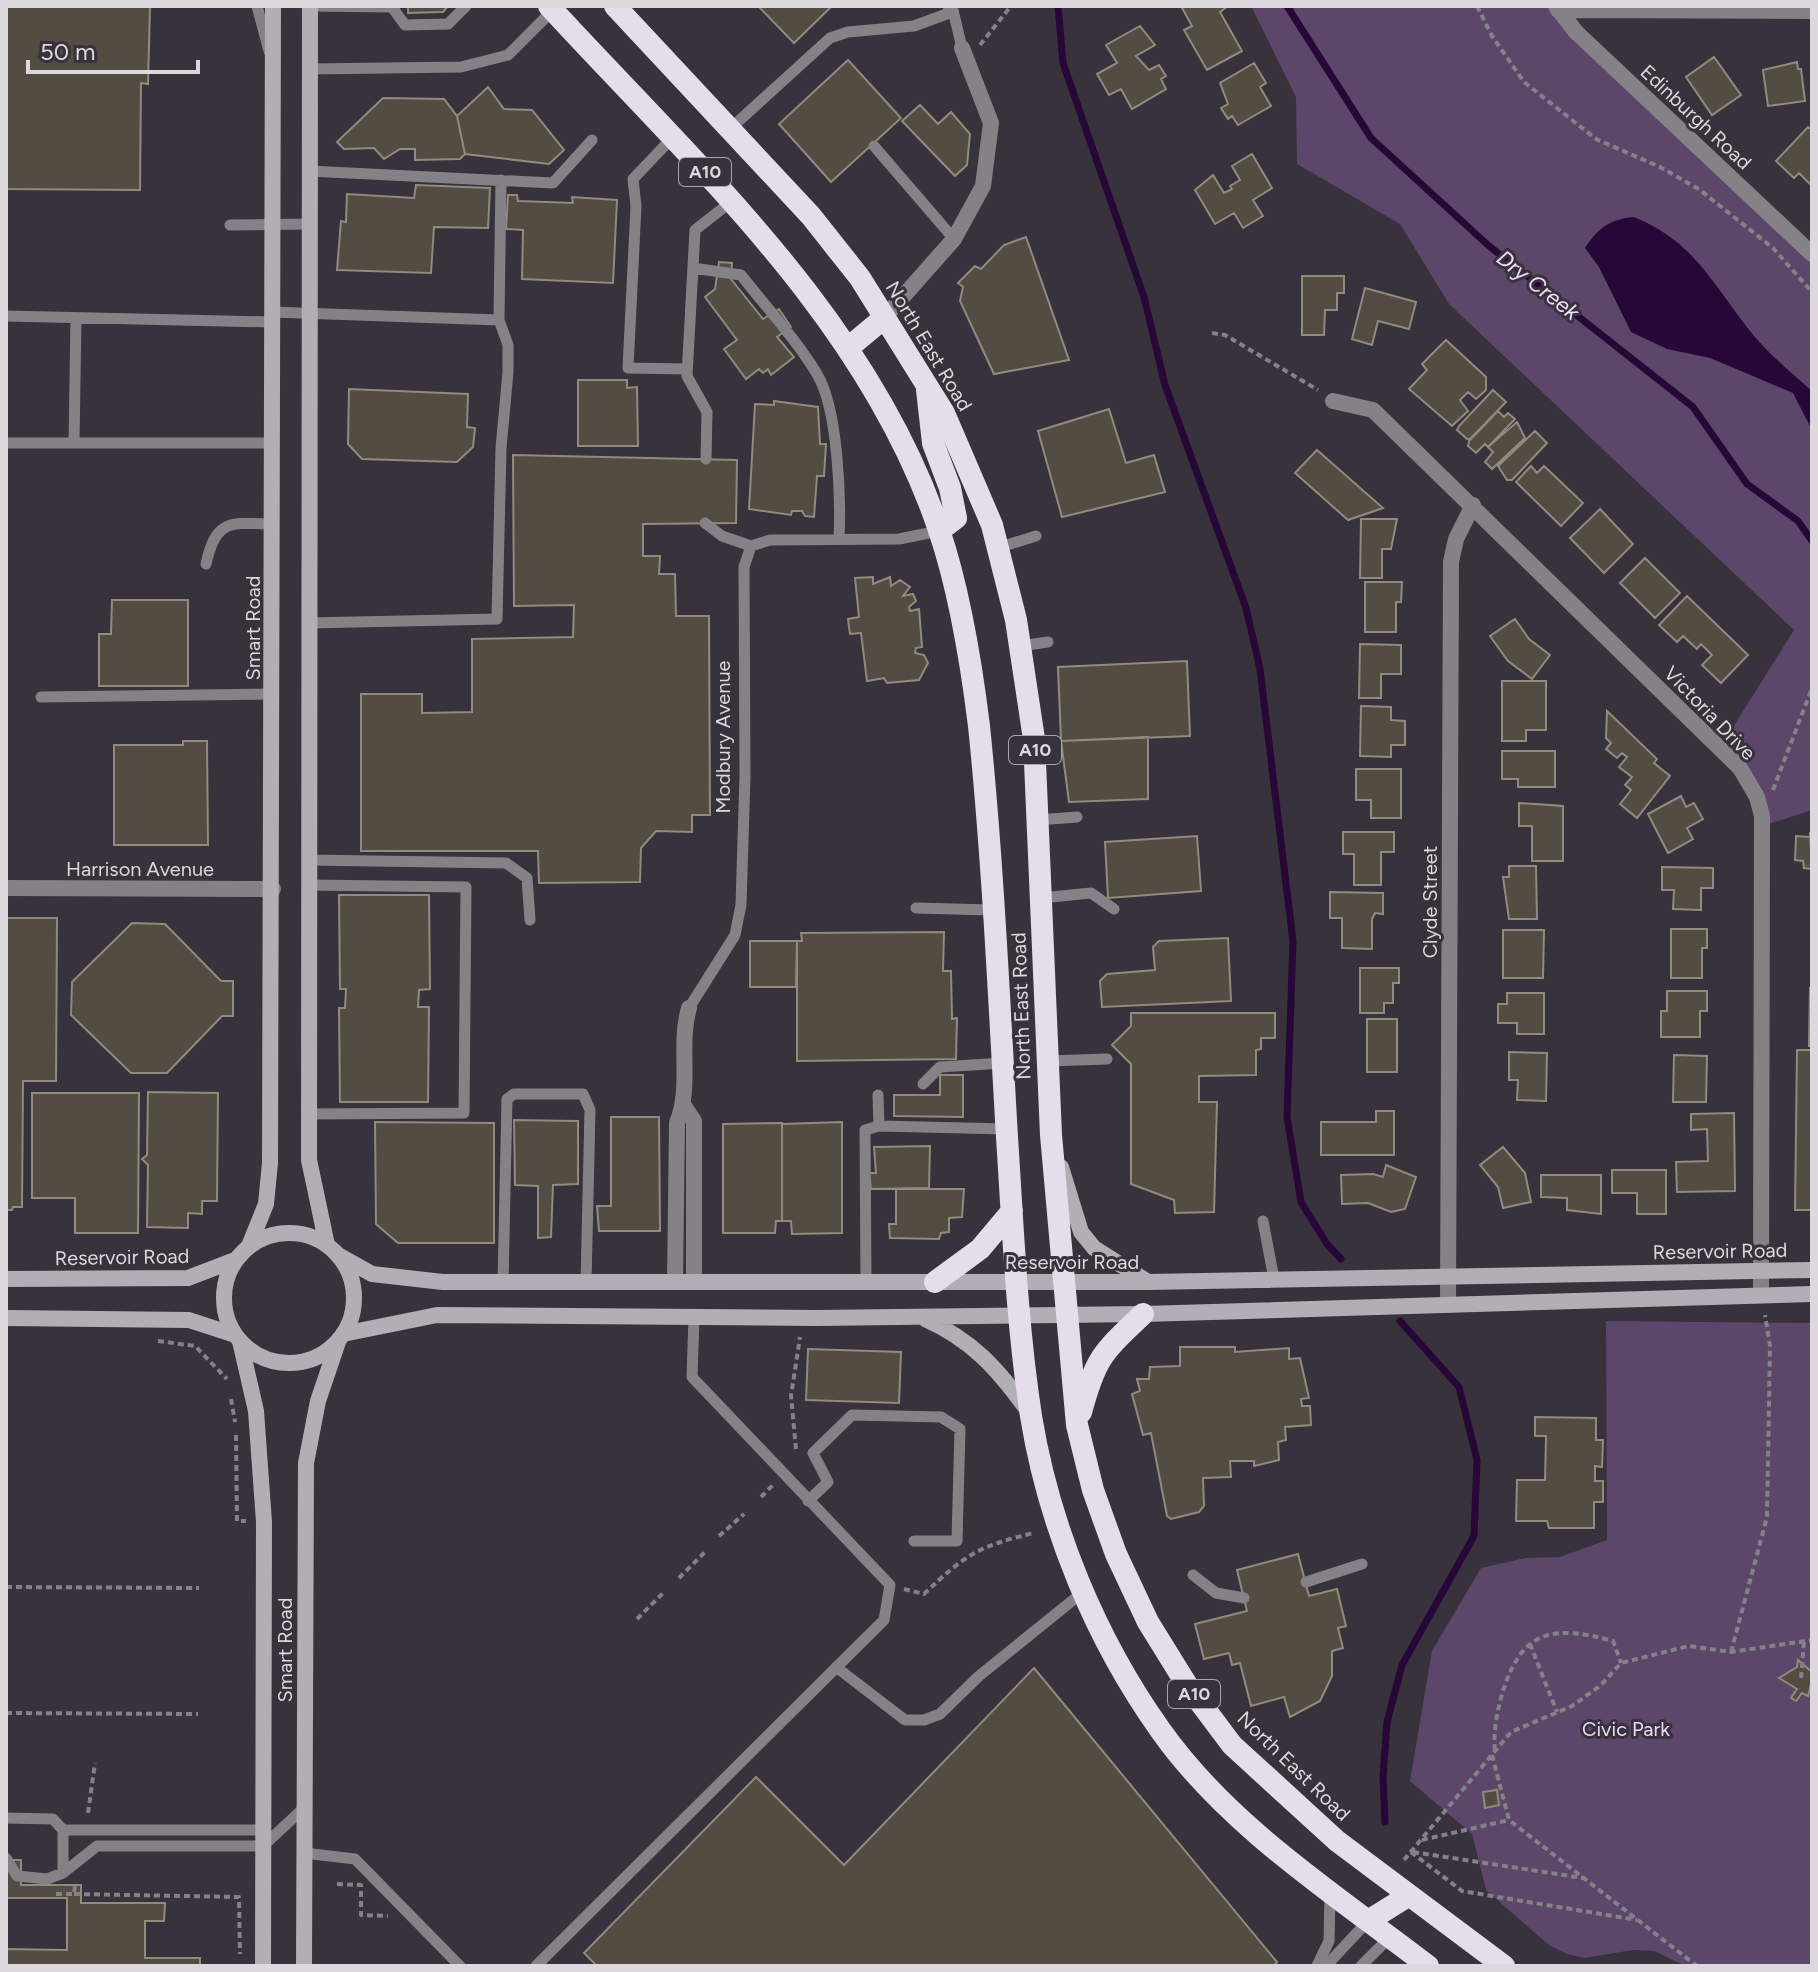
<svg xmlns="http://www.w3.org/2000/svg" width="1818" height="1972" font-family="Figtree,sans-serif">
<rect width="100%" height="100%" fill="#37323b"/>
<path fill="#5c476a" d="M 1251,6 L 1558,6 L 1812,254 L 1812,810 L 1762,826 L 1728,758 L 1733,727 L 1794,630 L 1449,304 L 1400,224 L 1297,164 L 1296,97 Z
M 1606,1321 L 1812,1323 L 1812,1966 L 1686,1966 L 1654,1951 L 1633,1950 L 1584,1958 L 1567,1954 L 1549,1945 L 1486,1890 L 1472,1834 L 1410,1781 L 1432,1651 L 1481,1568 L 1525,1558 L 1560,1557 L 1607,1540 Z"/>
<path fill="#270638" d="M 1634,217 C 1696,242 1714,287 1754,336 C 1771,356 1793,374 1812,391 L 1812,430 L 1793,393 L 1710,358 L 1667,349 L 1631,332 L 1599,267 L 1585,248 C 1598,228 1610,219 1634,217 Z"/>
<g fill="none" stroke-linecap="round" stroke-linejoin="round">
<path stroke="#270638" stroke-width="7" d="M 1058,6 L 1063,63 L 1144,297 L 1165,385 L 1246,608 L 1260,669 L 1293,941 L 1287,1117 L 1301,1202 L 1327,1244 L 1341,1259
M 1287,6 L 1371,138 L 1489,246 L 1693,407 L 1747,484 L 1798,521 L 1812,541
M 1385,1822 L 1383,1777 L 1387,1722 L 1402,1665 L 1474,1536 L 1477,1460 L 1459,1387 L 1400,1321"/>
</g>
<path fill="#524c43" stroke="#918a7f" stroke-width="2" d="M 6,6 L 150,6 L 148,84 L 141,83 L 140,190 L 6,189 Z
M 408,6 L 448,6 L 443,12 L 408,13 Z
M 758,6 L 832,6 L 794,43 Z
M 1181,6 L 1228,6 L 1220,12 L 1242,51 L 1207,70 L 1184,30 L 1192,26 Z
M 1140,26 L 1155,45 L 1136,56 L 1149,70 L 1159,65 L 1166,76 L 1161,79 L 1166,89 L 1132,109 L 1121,89 L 1109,95 L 1097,74 L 1117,63 L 1106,45 Z
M 1714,57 L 1741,95 L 1712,115 L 1686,77 Z
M 848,60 L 901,118 L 831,182 L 779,124 Z
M 1797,62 L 1798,69 L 1801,69 L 1805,101 L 1768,106 L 1763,70 Z
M 1254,63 L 1266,83 L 1260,87 L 1271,106 L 1238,125 L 1232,116 L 1228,119 L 1221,108 L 1228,104 L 1220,83 Z
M 488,87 L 504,109 L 532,110 L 564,150 L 549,164 L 465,154 L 457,116 Z
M 383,98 L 444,99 L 457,116 L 465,154 L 460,159 L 415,160 L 415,149 L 400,149 L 384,159 L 374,148 L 344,149 L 337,142 Z
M 920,105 L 938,124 L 951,112 L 970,134 L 967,165 L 955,176 L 902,121 Z
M 1808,127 L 1812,130 L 1812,186 L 1799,173 L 1794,178 L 1776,161 Z
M 1252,154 L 1272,188 L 1253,200 L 1263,216 L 1243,228 L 1234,213 L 1215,224 L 1195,190 L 1213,175 L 1224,193 L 1232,189 L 1230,186 L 1240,180 L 1232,166 Z
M 416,185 L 490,188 L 488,228 L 434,227 L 431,273 L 337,270 L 341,221 L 346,222 L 347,194 L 414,198 Z
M 508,195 L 517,195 L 518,201 L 573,203 L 572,197 L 617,200 L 613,283 L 522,279 L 523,230 L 506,229 Z
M 1026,237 L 1069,360 L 994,374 L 960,301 L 963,287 L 958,283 L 975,266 L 981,269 L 1004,245 Z
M 719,262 L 732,263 L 731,279 L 763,319 L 779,309 L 791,327 L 777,337 L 794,357 L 771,375 L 768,369 L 763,373 L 759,369 L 746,379 L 724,349 L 737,340 L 705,297 L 715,289 Z
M 1302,276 L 1344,276 L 1344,293 L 1337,293 L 1337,310 L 1325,310 L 1324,335 L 1302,335 Z
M 1365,288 L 1416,302 L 1409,329 L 1378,321 L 1372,345 L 1352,339 Z
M 1446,340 L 1486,377 L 1486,390 L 1476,399 L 1468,392 L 1460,400 L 1468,411 L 1452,426 L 1409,389 L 1427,370 L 1422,364 Z
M 578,380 L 627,380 L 627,388 L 637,387 L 638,446 L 578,446 Z
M 349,389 L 468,394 L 467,427 L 475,428 L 473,447 L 457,462 L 362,459 L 348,444 Z
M 1493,390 L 1506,402 L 1470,439 L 1467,439 L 1457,430 L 1459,426 Z
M 774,401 L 818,407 L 820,444 L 826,444 L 824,476 L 817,476 L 814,517 L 805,516 L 802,511 L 792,511 L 791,515 L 749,509 L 755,404 L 774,405 Z
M 1109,409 L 1126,463 L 1154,455 L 1165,492 L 1062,517 L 1038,431 Z
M 1498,411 L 1504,417 L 1508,413 L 1515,419 L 1488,447 L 1485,444 L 1476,453 L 1468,446 L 1469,441 Z
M 1517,422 L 1525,438 L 1492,469 L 1485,462 L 1493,452 L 1488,447 Z
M 1535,431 L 1547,443 L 1512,480 L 1507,480 L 1498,466 Z
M 1317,450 L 1383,508 L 1348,520 L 1295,473 Z
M 513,455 L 737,460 L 736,523 L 643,524 L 643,556 L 660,556 L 659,574 L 675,574 L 676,616 L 709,616 L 710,815 L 692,815 L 692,832 L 656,831 L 641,848 L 640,882 L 539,883 L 538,851 L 361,851 L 361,694 L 422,694 L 422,713 L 472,712 L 472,639 L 573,637 L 574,605 L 514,606 Z
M 1531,466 L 1537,473 L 1544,466 L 1583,503 L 1561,526 L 1516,482 Z
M 1600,509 L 1633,544 L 1604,573 L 1570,538 Z
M 1361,519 L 1397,519 L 1391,549 L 1382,549 L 1382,578 L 1360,578 Z
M 1645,558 L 1680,593 L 1655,618 L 1620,583 Z
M 873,577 L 873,584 L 890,577 L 891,586 L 900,580 L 910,587 L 903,596 L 913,594 L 916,601 L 909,607 L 910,611 L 919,609 L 922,647 L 916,648 L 915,653 L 924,655 L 928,663 L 919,680 L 887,683 L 884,678 L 867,681 L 861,633 L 850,634 L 848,619 L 859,617 L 855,578 Z
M 1365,582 L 1402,582 L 1401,602 L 1396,602 L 1396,632 L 1365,632 Z
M 1687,596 L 1748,655 L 1721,683 L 1702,665 L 1712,655 L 1701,644 L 1697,649 L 1683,636 L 1677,642 L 1659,625 Z
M 112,600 L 188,600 L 188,686 L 99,686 L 99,634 L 111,634 Z
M 1515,619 L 1529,639 L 1550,655 L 1532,679 L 1508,661 L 1490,636 Z
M 1360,644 L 1401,645 L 1401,674 L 1381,674 L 1381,698 L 1359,698 Z
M 1187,661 L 1190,736 L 1061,741 L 1058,667 Z
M 1502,681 L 1546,681 L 1546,730 L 1526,730 L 1526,741 L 1502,741 Z
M 1361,706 L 1391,707 L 1391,720 L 1405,721 L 1405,745 L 1391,745 L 1391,757 L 1360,756 Z
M 1607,711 L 1657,759 L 1654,763 L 1670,776 L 1637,818 L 1620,804 L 1631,790 L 1625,785 L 1632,777 L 1619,767 L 1627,757 L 1622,753 L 1617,758 L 1606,749 L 1611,743 L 1606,738 Z
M 1148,737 L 1148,799 L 1069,802 L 1061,741 Z
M 183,741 L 207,741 L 208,845 L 114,845 L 114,745 L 183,745 Z
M 1502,751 L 1555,751 L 1555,787 L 1518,787 L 1518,779 L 1502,779 Z
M 1356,769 L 1401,769 L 1401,818 L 1371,818 L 1371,800 L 1356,800 Z
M 1681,796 L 1686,807 L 1694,803 L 1703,819 L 1687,828 L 1693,839 L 1668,853 L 1648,814 Z
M 1519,803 L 1563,806 L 1563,861 L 1532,861 L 1532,826 L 1519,826 Z
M 1343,832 L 1394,832 L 1394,852 L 1381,852 L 1381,885 L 1354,885 L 1354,854 L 1343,854 Z
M 1810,832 L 1812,869 L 1804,868 L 1803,861 L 1795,860 L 1796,836 L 1810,837 Z
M 1197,836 L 1201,891 L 1108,898 L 1105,842 Z
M 1509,866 L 1536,866 L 1537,919 L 1509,919 L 1503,877 L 1509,877 Z
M 1662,867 L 1713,868 L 1713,888 L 1701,888 L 1701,910 L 1673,909 L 1674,890 L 1662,890 Z
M 1330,892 L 1383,893 L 1383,914 L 1375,913 L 1372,919 L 1372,949 L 1342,948 L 1342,918 L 1330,918 Z
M 339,895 L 429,895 L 430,989 L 419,990 L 418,1007 L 429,1007 L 428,1102 L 340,1102 L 339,1008 L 345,1008 L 346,989 L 340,989 Z
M 6,918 L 57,918 L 56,1081 L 23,1081 L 22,1207 L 13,1207 L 12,1210 L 6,1210 Z
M 132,923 L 165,924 L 221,981 L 233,981 L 233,1016 L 222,1016 L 167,1073 L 131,1073 L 71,1015 L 72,982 Z
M 1671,929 L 1707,929 L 1707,948 L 1702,948 L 1702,978 L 1671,978 Z
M 1503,930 L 1544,930 L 1543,978 L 1503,978 Z
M 944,932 L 943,971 L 951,971 L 952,1019 L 957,1018 L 956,1059 L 797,1061 L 797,941 L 802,941 L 801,933 Z
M 1228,938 L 1231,1001 L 1102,1007 L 1100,981 L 1107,974 L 1155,970 L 1153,947 L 1159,941 Z
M 750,941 L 797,941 L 796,987 L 750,987 Z
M 1360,968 L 1399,968 L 1399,983 L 1393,983 L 1393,1003 L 1384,1003 L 1384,1013 L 1360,1013 Z
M 1810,988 L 1812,988 L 1812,1046 L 1809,1046 Z
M 1667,991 L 1707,991 L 1707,1011 L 1700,1011 L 1700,1037 L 1661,1037 L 1661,1011 L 1667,1011 Z
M 1507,993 L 1544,993 L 1544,1034 L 1517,1034 L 1517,1023 L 1498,1023 L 1498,1004 L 1507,1004 Z
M 1131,1013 L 1275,1013 L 1275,1038 L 1261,1038 L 1261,1049 L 1256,1050 L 1256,1075 L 1199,1076 L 1199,1102 L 1217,1102 L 1214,1212 L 1175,1213 L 1174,1200 L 1131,1184 L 1131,1064 L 1112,1045 L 1131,1026 Z
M 1367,1019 L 1397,1019 L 1397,1072 L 1367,1072 Z
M 1797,1050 L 1812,1050 L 1812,1210 L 1795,1210 Z
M 1509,1052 L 1547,1053 L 1546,1101 L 1517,1100 L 1518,1080 L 1509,1080 Z
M 1674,1055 L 1707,1056 L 1706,1102 L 1673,1102 Z
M 940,1075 L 963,1075 L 963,1117 L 894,1116 L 894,1095 L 940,1095 Z
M 148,1092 L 218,1093 L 217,1201 L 202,1201 L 202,1214 L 188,1213 L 188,1228 L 147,1227 L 148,1165 L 142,1159 L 147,1155 Z
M 32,1093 L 139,1093 L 138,1233 L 75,1233 L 75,1198 L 32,1198 Z
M 1376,1111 L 1394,1111 L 1394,1155 L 1321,1155 L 1321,1122 L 1376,1122 Z
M 1734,1113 L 1735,1191 L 1677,1192 L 1676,1162 L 1708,1161 L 1707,1129 L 1691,1130 L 1691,1114 Z
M 611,1117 L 659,1117 L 660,1231 L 599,1231 L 597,1206 L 611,1206 Z
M 514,1120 L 578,1121 L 578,1184 L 553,1185 L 551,1237 L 538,1238 L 538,1186 L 515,1185 Z
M 375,1122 L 494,1123 L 494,1243 L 398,1243 L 376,1224 Z
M 842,1122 L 842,1233 L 792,1234 L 791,1221 L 782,1221 L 782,1124 Z
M 782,1123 L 782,1221 L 776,1221 L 775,1233 L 723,1233 L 723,1124 Z
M 930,1146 L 929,1188 L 871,1189 L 869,1173 L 876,1173 L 874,1147 Z
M 1503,1147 L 1525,1173 L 1531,1202 L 1503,1208 L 1498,1187 L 1480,1165 Z
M 1386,1165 L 1416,1177 L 1405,1209 L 1391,1212 L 1368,1203 L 1342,1204 L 1341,1175 L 1373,1174 L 1383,1177 Z
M 1612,1170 L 1666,1170 L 1666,1214 L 1637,1214 L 1637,1193 L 1612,1193 Z
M 1541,1175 L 1601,1175 L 1601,1214 L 1567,1210 L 1567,1198 L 1541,1197 Z
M 896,1189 L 964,1189 L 962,1217 L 949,1218 L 949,1232 L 941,1233 L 939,1239 L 890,1238 L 889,1224 L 896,1224 Z
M 1180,1347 L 1235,1347 L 1235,1352 L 1289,1348 L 1289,1359 L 1300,1358 L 1309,1398 L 1301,1399 L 1302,1406 L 1310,1406 L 1311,1425 L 1285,1427 L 1286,1440 L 1278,1442 L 1279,1460 L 1254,1466 L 1254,1461 L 1230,1461 L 1231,1477 L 1203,1478 L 1204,1506 L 1199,1512 L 1171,1519 L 1167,1516 L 1151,1433 L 1143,1435 L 1132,1394 L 1140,1391 L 1137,1379 L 1149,1379 L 1150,1367 L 1180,1366 Z
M 808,1349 L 901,1352 L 899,1403 L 806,1400 Z
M 1535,1417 L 1596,1418 L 1596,1440 L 1603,1440 L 1602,1467 L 1595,1466 L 1595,1481 L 1603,1481 L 1603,1502 L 1594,1502 L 1594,1528 L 1549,1528 L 1547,1521 L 1516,1521 L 1517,1480 L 1545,1480 L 1546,1436 L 1535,1436 Z
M 1298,1554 L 1309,1596 L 1337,1589 L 1346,1626 L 1338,1628 L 1343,1648 L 1332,1651 L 1332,1676 L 1320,1701 L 1290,1717 L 1284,1697 L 1251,1706 L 1240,1663 L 1232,1665 L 1229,1653 L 1204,1659 L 1195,1624 L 1247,1611 L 1237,1570 Z
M 1798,1660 L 1812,1672 L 1812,1680 L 1808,1696 L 1802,1693 L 1796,1701 L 1791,1698 L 1797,1689 L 1779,1678 L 1797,1667 Z
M 1034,1668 L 1277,1962 L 1274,1966 L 597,1966 L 584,1953 L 756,1777 L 844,1865 Z
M 1497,1790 L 1499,1805 L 1485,1808 L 1483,1792 Z
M 6,1860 L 21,1860 L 21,1885 L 81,1885 L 81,1903 L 165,1903 L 164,1921 L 145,1921 L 145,1958 L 200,1958 L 200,1966 L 6,1966 L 6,1949 L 67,1950 L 67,1898 L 6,1898 Z"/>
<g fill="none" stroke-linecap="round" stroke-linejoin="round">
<path stroke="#858189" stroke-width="4" stroke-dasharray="6 4" stroke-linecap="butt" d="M 1477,6 L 1492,36 L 1524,82 L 1596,139 L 1660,167 L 1700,190 L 1773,248 L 1812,292
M 980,45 L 1011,6
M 1212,333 L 1225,335 L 1318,390
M 1773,790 L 1812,688
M 158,1341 L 195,1346 L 227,1379
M 231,1399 L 235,1422
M 236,1435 L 237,1521 L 246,1521
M 796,1449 L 791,1396 L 800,1337
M 761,1497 L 773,1485
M 719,1536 L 744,1514
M 679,1578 L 705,1552
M 6,1587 L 199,1588
M 904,1589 L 924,1594 C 965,1555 978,1546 1034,1533
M 637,1619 L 664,1592
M 1530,1644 L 1557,1712
M 1731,1652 L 1767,1517 L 1770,1346 L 1765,1315
M 1801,1678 L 1804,1642
M 6,1713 L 198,1714
M 1495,1750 C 1493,1730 1498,1706 1504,1688 C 1524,1627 1557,1626 1613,1641 L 1621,1663
M 1492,1755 L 1509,1820 L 1697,1966
M 88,1813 L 95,1763
M 1422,1840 L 1509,1820
M 1411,1852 L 1462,1891 L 1637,1920
M 1413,1852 L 1583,1878
M 1404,1860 L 1511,1732 L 1572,1706 L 1600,1686 L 1621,1663 L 1689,1646 L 1731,1652 L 1812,1640
M 337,1884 L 361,1885 L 361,1915 L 388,1916
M 56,1894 L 74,1894 L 75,1885
M 74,1894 L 239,1897 L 240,1954"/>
<path stroke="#858287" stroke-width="11" d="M 257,6 L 269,51
M 310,6 L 392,7 L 405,25 L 448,24 L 466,6
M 952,6 L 962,48
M 309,69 L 461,67 L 508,55 L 553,10
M 731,128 L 830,38 L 848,32 L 914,26 L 952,12 L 948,6
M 672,138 L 633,179 L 636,206 L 628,368 L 687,369
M 874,146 L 954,239
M 309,171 L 553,183 L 592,140
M 230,225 L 309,224
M 693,268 L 741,275 C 766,307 796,339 817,374 C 838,409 841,497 839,539
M 272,312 L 499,320
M 6,316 L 272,322
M 6,443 L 272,443
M 74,443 L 76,318
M 706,459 L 707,412 L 687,376 L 695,230 L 732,201
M 705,523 L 722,536 L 751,546
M 997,548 L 1036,536
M 206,564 C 216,518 231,523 272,524
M 308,623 L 497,619 L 501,448 L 508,372 L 508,345 L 499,320 L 501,180
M 1020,646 L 1048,642
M 41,697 L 273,694
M 1038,820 L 1077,817
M 308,860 L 506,863 L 527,878 L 530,920
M 308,885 L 466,887 L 464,1113 L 309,1114
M 1041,898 L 1091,893 L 1114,909
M 916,908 L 991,910
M 689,1008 L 735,935 L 741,905 L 745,776 L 744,567 L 751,546 L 770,540 L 899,539 L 939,531
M 1048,1061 L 1107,1059
M 923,1084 L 940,1067 L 1003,1063
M 879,1126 L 1007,1129
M 1263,1221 L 1274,1279
M 866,1281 L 865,1130 L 879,1126 L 878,1095
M 503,1283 L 507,1099 L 514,1094 L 583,1094 L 590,1110 L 586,1283
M 808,1501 L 828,1482 L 813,1453 L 852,1415 L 941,1417 L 960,1429 L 957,1541 L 914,1541
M 1193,1575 L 1216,1593 L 1244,1598
M 1306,1582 L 1362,1564
M 836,1667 L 905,1720 L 924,1720 L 940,1714 L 979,1676 L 1083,1592
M 6,1818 L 53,1819 L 63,1830 L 63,1873
M 63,1830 L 263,1830
M 304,1853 L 355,1859 L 460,1966
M 6,1858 L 17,1876 L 47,1879 L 63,1873 L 97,1846 L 263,1846 L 305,1807
M 536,1966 L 884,1620 L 890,1585 L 692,1377 L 694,1317
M 1317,1966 L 1329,1941 L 1330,1893
M 1326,1966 L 1368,1921
M 1361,1966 L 1390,1937"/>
<path stroke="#858287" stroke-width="16" d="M 1556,6 L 1576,32 L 1812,254
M 1558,10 L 1812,11
M 884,318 L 954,239 L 983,186 L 991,123 L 962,48
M 1333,401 L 1373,410 L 1740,768 L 1757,797 L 1762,816 L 1761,1292
M 6,888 L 273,889
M 684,1106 L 694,1121 L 694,1282
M 675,1282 L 677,1123 C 692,1086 678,1046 689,1008
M 1448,1304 L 1451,562 L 1456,539 L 1473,505"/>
<path stroke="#b2aeb5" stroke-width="16" d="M 310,6 L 309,1160 L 327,1245
M 1061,1167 L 1081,1232 L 1094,1248 L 1148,1282
M224 1298a65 65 0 1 1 130 0a65 65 0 1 1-130 0Z
M 249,1246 L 266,1204 L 270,1163 L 273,6
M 338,1255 L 372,1274 L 443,1282 L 1148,1282 L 1812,1270
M 6,1279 L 188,1278 L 235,1260
M 6,1318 L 189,1320 L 235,1335
M 925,1319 C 972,1340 998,1369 1028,1411
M 343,1334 L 437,1315 L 816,1318 L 1143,1314 L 1812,1294
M 240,1341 L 256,1411 L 264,1522 L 263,1966
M 304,1966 L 306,1463 L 318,1401 L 339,1339"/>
<path stroke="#e5deea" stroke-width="22" d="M 549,6 C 696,166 868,319 939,530 C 960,592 971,661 979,726 C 993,862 999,1000 1007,1137 C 1013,1230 1017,1325 1031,1416 C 1049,1527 1096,1640 1161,1731 C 1229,1827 1336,1895 1428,1966
M 615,6 L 811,216 L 860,278 L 944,413 L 992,525 L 1016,620 L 1034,739 L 1051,1135 L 1077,1425 L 1093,1490 L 1116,1554 L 1148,1622 L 1187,1685 L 1232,1745 L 1337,1841 L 1504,1966
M 848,348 L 884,318
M 927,390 L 933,443 L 950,488 L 956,518 L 939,531
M 935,1282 L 980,1249 L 1012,1211
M 1081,1412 C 1096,1357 1102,1353 1143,1314
M 1368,1921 L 1408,1896"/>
</g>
<g text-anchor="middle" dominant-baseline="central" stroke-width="6" stroke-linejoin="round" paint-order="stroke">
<g fill="#37323b" stroke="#aaa6ad" stroke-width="2">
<rect x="679" y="158" width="52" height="28" rx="6"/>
<rect x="1009" y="736" width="52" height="28" rx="6"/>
<rect x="1168" y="1680" width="52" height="28" rx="6"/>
</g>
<g font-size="18" font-weight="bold" fill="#dcd8de">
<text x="705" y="172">A10</text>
<text x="1035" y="750">A10</text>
<text x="1194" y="1694">A10</text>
</g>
<g font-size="20" fill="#dcd8de" stroke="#37323b">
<text transform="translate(1696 117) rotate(43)">Edinburgh Road</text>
<text transform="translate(929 346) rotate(59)">North East Road</text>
<text transform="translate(253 628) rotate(-90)">Smart Road</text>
<text transform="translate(1710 713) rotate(46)">Victoria Drive</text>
<text transform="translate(723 737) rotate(-90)">Modbury Avenue</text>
<text x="140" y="869">Harrison Avenue</text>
<text transform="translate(1430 902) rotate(-90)">Clyde Street</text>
<text transform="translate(1021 1006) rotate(-92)">North East Road</text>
<text transform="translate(1720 1251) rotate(-1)">Reservoir Road</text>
<text transform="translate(122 1257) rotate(-1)">Reservoir Road</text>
<text x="1072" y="1262">Reservoir Road</text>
<text transform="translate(285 1650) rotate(-90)">Smart Road</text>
<text transform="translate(1294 1766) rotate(44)">North East Road</text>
</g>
<g font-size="20" fill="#ecd9fa" stroke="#37323b">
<text x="1626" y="1729">Civic Park</text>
</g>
<g font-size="22" font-style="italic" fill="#efdcfd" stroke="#37323b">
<text transform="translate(1538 285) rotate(38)">Dry Creek</text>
</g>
</g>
<rect width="1818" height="1972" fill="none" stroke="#dcd8de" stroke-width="16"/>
<path d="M28 60v12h170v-12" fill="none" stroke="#dcd8de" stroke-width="4"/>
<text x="40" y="60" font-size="24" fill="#dcd8de" stroke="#37323b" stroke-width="6" paint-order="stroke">50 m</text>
</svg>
